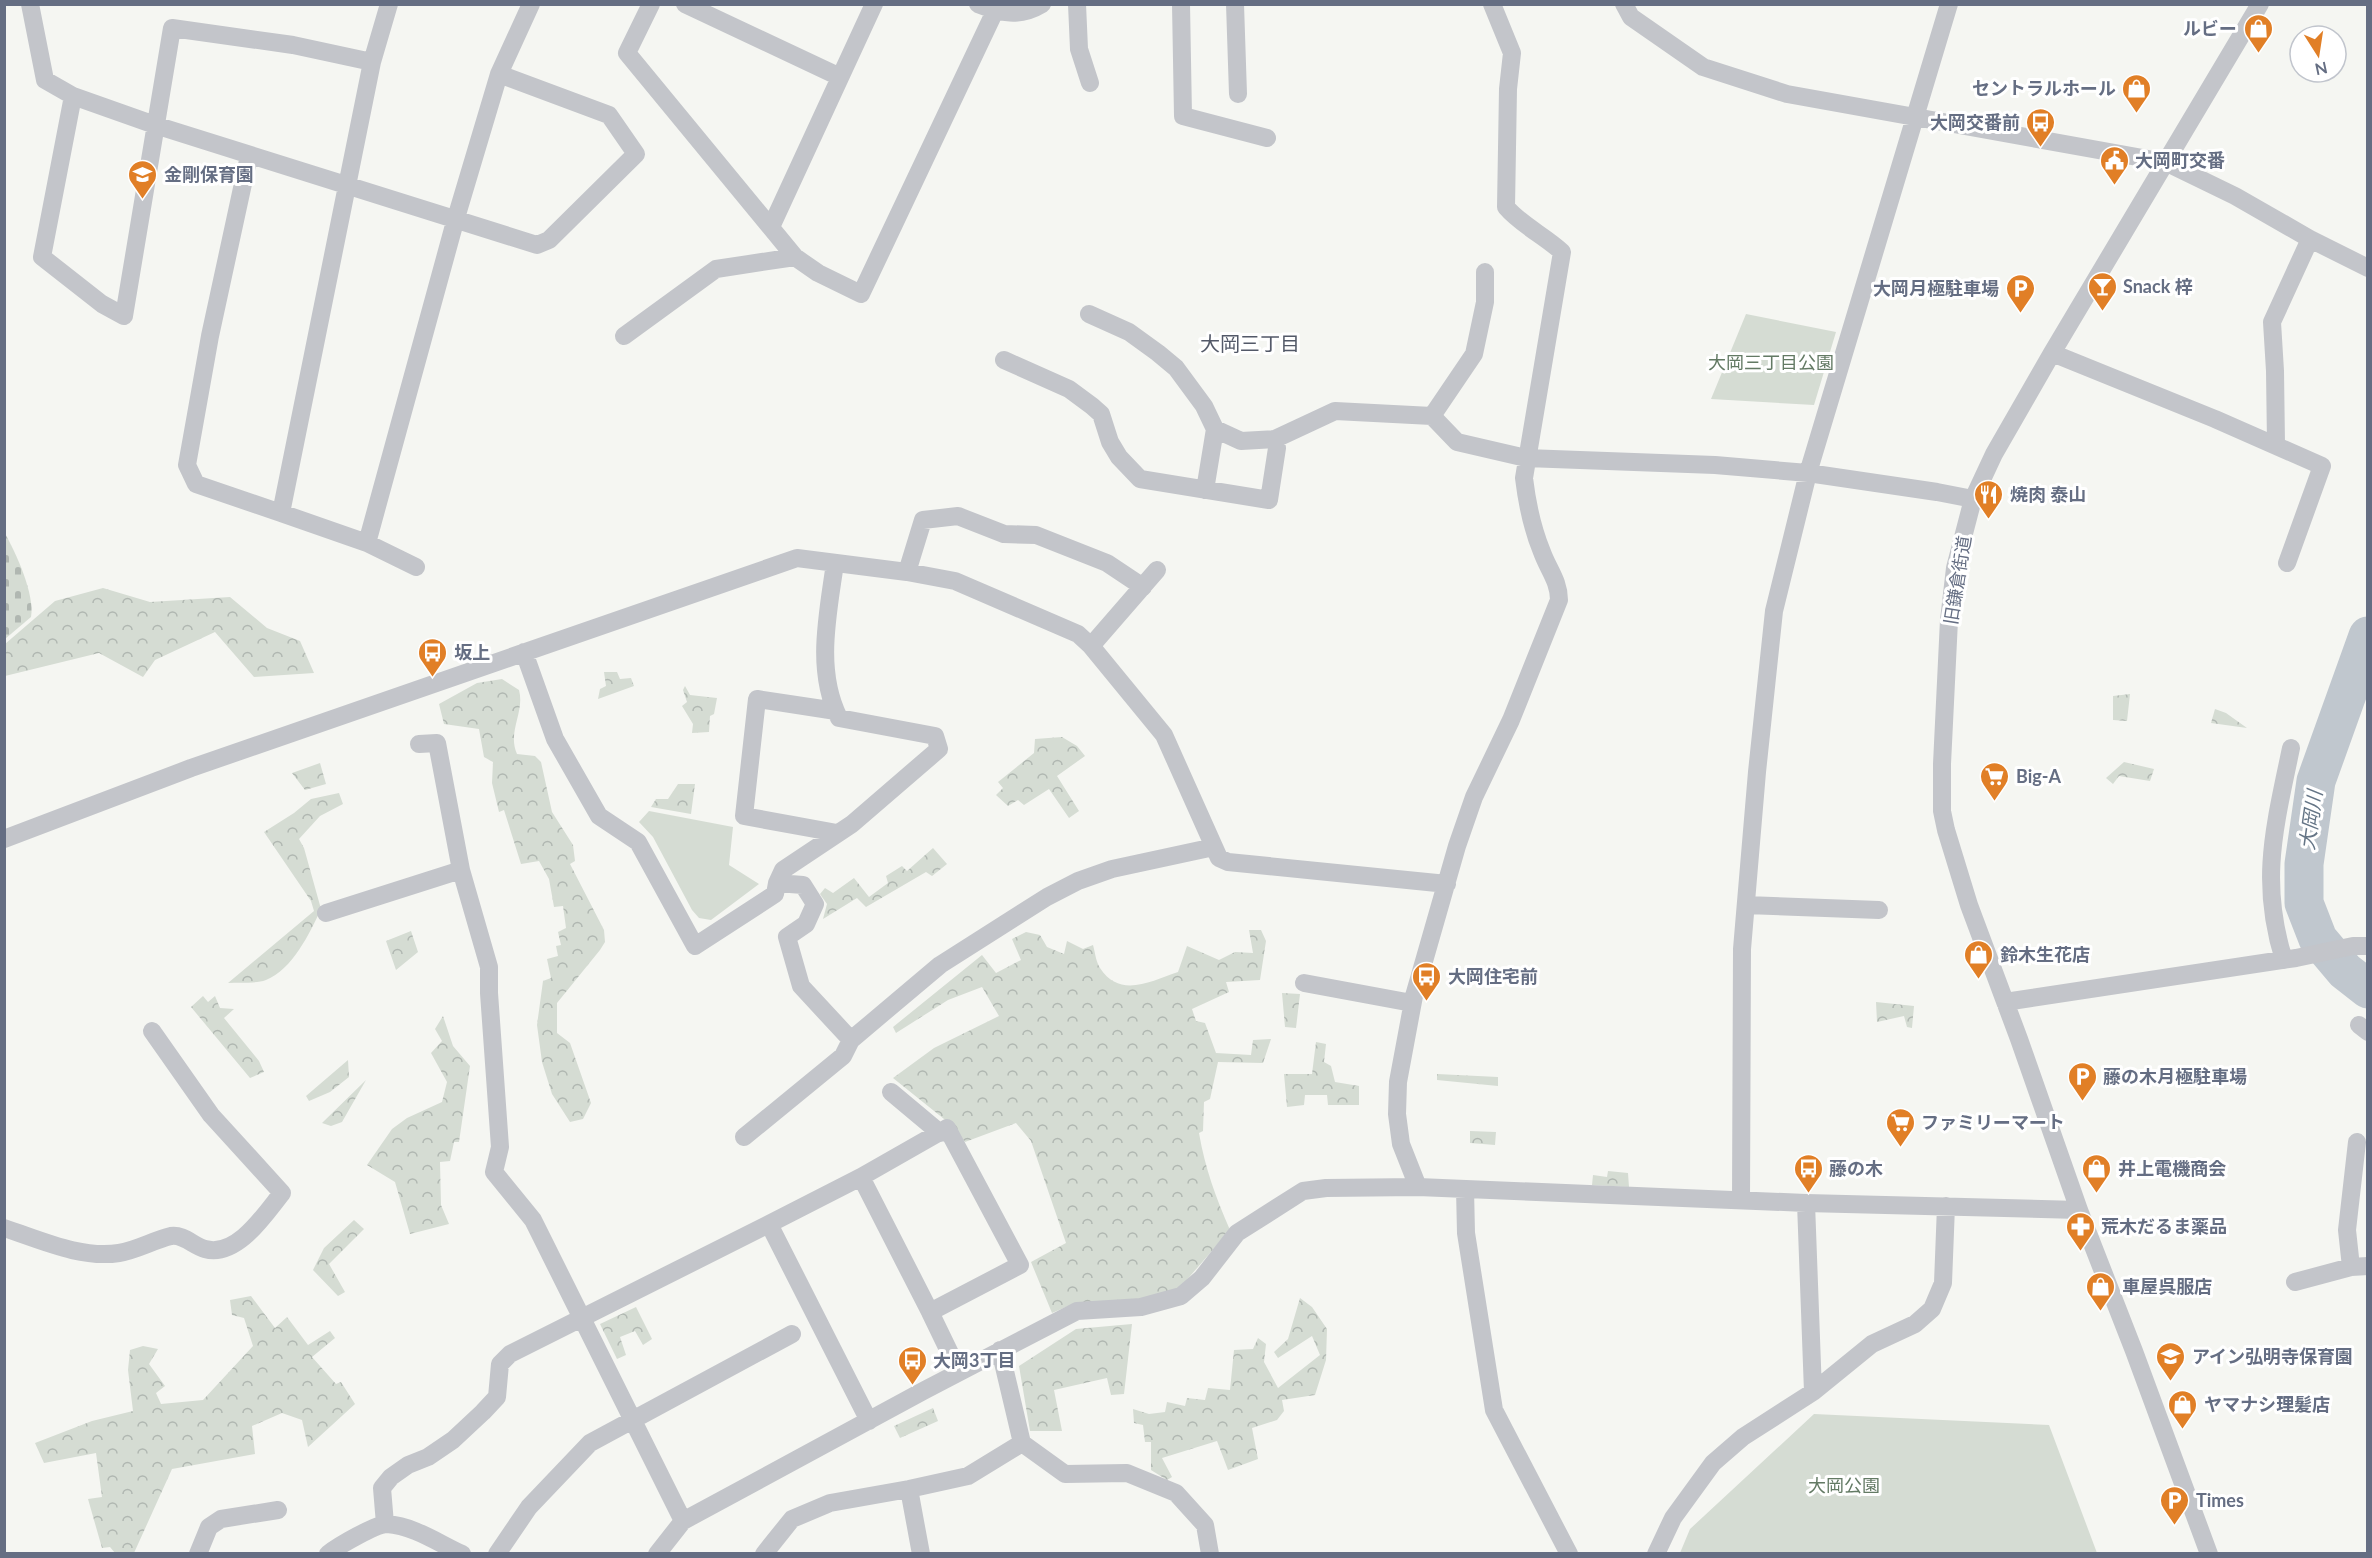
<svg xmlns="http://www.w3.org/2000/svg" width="2372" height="1558" font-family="Lato,'Noto Sans JP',sans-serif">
<defs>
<pattern id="forest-crowns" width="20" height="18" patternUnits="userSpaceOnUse" patternTransform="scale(1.5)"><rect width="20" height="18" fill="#d5dcd3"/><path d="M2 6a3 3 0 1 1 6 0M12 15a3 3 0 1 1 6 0" fill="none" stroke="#b0b7b1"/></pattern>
<pattern id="cemetery-stones" width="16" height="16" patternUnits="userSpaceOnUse" patternTransform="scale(1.5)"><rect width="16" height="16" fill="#d5dcd3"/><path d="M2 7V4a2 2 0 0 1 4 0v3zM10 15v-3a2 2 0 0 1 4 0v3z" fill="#b0b7b1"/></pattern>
</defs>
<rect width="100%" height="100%" fill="#f5f6f2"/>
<path fill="url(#forest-crowns)" d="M 103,588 L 150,602 L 230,597 L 267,628 L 300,641 L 314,673 L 254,677 L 215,632 L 155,660 L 143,677 L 99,653 L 5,676 L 5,644 L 55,601 Z
M 604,672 L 617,672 L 620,679 L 631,678 L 634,686 L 598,699 L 600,689 L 606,686 Z
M 502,679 L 519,690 C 525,712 507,732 517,754 L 535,756 L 541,762 L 552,812 L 573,845 L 575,861 L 570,864 L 604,930 L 605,942 L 600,950 L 557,1003 L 557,1033 L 570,1043 L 591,1103 L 583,1119 L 570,1122 L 552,1094 L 542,1062 L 537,1025 L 543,981 L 551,978 L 547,959 L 558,956 L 556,946 L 561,945 L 558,932 L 566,928 L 563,906 L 554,907 L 549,879 L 539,861 L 521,864 L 504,810 L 499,812 L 492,783 L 493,762 L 484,757 L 479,729 L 444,724 L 439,704 L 477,683 Z
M 685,686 L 690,695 L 717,698 L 714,714 L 710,716 L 709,732 L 692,733 L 693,724 L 682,706 L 687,702 L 683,690 Z
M 2130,694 L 2127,721 L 2113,720 L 2113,696 Z
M 2215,709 L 2226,713 L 2247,728 L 2211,723 Z
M 1062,737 L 1077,746 L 1085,756 L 1057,776 L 1079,811 L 1069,818 L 1049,789 L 1024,805 L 1018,800 L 1008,806 L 996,795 L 1003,788 L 998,782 L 1034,753 L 1035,739 Z
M 2124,762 L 2154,769 L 2150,781 L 2119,776 L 2113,784 L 2106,778 Z
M 320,763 L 326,784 L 305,790 L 292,773 Z
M 678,784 L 695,784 L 691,814 L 651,807 L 656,799 L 668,799 Z
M 339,793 L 343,804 L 320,816 L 299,839 L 304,848 L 321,909 C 310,933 292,970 266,980 C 255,984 240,982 228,983 L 314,911 L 311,901 L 264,832 L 294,813 L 311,799 Z
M 933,848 L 947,864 L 932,876 L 926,872 L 866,907 L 857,898 L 823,919 L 827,904 L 820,894 L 825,888 L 833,893 L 854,878 L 869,897 L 888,883 L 886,876 L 902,866 L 907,871 Z
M 1249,930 L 1261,930 L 1266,941 L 1260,980 L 1226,982 L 1229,992 L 1192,1009 L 1196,1021 L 1205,1023 L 1216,1053 L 1251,1055 L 1253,1040 L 1271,1039 L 1263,1063 L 1218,1062 L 1210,1099 L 1204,1102 L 1203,1131 L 1199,1133 C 1205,1168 1216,1198 1230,1230 L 1178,1290 L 1138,1301 L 1073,1304 L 1052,1313 L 1031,1262 L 1066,1243 L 1031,1141 L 1016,1123 L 965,1142 L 949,1123 L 893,1078 L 934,1048 L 999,1016 L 982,987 L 948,1000 L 896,1033 L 893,1027 L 982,955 L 996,973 L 1021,960 L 1012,939 L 1026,932 L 1040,935 L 1047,947 L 1064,954 L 1067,941 L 1083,949 L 1093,945 C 1095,952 1096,962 1100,968 C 1120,999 1151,981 1178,972 L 1187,946 L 1219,960 L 1235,952 L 1253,953 Z
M 411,931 L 418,952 L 396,970 L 386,941 Z
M 1282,993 L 1300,994 L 1296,1028 L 1285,1027 Z
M 203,996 L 208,1002 L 215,996 L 220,1008 L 234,1009 L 224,1018 L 259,1061 L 264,1072 L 250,1078 L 191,1007 Z
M 1876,1002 L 1914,1006 L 1912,1028 L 1907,1027 L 1904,1016 L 1877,1022 Z
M 443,1016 L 453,1046 L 470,1066 L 459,1142 L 454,1142 L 450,1161 L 440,1162 L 441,1205 L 449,1224 L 410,1234 L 395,1182 L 367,1165 L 392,1129 L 407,1118 L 442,1102 L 447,1082 L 431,1053 L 442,1041 L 435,1029 Z
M 1316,1042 L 1326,1044 L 1324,1062 L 1331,1066 L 1335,1082 L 1359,1086 L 1359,1105 L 1328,1105 L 1327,1095 L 1305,1095 L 1304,1105 L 1287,1107 L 1284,1074 L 1312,1074 Z
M 348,1060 L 349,1077 L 330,1092 L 309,1101 L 306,1096 Z
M 1437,1074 L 1498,1077 L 1498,1086 L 1437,1080 Z
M 366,1080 L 342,1122 L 331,1126 L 322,1123 Z
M 1470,1131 L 1496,1132 L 1495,1145 L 1470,1143 Z
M 1608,1171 L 1628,1173 L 1629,1187 L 1592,1185 L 1593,1175 L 1607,1177 Z
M 354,1220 L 364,1229 L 329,1264 L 345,1292 L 338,1296 L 313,1270 L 324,1248 Z
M 251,1296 L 275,1328 L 287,1317 L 308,1345 L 330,1331 L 335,1338 L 312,1357 L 336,1384 L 341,1382 L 355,1404 L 308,1447 L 302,1420 L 282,1413 L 252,1426 L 255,1454 L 172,1469 L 134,1553 L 115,1553 L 110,1547 L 102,1548 L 88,1499 L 102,1497 L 96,1453 L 44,1463 L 35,1443 L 92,1421 L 133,1411 L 128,1370 L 130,1350 L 143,1346 L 158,1349 L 149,1364 L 165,1386 L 156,1393 L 161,1404 L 203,1400 L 253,1346 L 244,1318 L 232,1315 L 230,1300 Z
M 1300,1298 L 1312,1307 L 1327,1329 L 1326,1360 L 1315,1395 L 1282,1400 L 1284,1411 L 1277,1420 L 1252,1428 L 1258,1459 L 1228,1470 L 1217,1441 L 1162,1458 L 1172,1477 L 1167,1480 L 1151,1470 L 1151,1442 L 1145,1442 L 1143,1425 L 1134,1423 L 1133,1409 L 1149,1414 L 1165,1412 L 1167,1402 L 1185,1406 L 1187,1398 L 1205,1400 L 1208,1388 L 1230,1390 L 1234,1350 L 1253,1349 L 1258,1338 L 1266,1344 L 1264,1362 L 1278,1388 L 1320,1355 L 1312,1336 L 1278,1358 L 1274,1352 L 1288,1339 Z
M 636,1307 L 652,1339 L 643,1345 L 635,1331 L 620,1337 L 626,1355 L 617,1359 L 600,1324 Z
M 1132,1324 L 1124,1394 L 1111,1395 L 1107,1378 L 1054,1390 L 1062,1431 L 1030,1431 L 1019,1366 L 1076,1329 Z
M 933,1408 L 938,1421 L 900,1438 L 894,1426 Z"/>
<path fill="url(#cemetery-stones)" d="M 4,532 C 16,552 35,595 31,617 L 5,639 Z"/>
<path fill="#d5dcd3" d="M 1746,314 L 1836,332 L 1814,405 L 1711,399 Z
M 649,811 L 733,827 L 729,865 L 759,884 L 711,920 L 699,918 L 692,910 L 653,837 L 639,822 Z
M 1814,1414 L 2049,1425 L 2097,1553 L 1680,1553 L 1690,1529 Z"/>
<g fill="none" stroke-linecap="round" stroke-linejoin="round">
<path stroke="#c0c7ce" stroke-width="39" d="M 2368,636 L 2316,781 L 2304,864 L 2304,903 L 2318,939 L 2345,971 L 2368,989"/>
<path stroke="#c3c5ca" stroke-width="18" d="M 30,4 L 45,80 L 73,96 L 155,125 L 537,245 L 549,240 L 636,154 L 609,115 L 499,74
M 651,4 L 627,53 L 795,257 L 818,273 L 861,294 L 995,11
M 685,4 L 840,77
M 978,4 C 1001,13 1019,18 1042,4
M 1077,4 L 1079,49 L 1090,83
M 1181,4 L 1183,116 L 1267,138
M 1235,4 L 1238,94
M 1624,4 L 1631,17 L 1703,67 L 1787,94 L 2165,162 L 2235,196 L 2310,239 L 2368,268
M 372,62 L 389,4
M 73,96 L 42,257 L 102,304 L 124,316 L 172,28 L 293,45 L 372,62 L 281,513 L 196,484 L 187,465 L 210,336 L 249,156
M 771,227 L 874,4
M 1089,314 L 1129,332 L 1158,353 L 1176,368 L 1204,406 L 1215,429 L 1241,441 L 1275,439 L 1335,411 L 1432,416 L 1457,442 L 1526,458 L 1715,465 L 1808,473 L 1937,492 L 1973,499
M 624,336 L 716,269 L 795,257
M 2052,353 L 2215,419 L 2322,466 L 2287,563
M 1004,360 L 1069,389 L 1092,406 L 1101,414 L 1110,442 L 1119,457 L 1140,479 L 1269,500 L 1277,448 L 1275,439
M 1432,416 L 1474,354 L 1485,302 L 1485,272
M 2276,444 L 2275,371 L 2272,322 L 2310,239
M 1205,490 L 1215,429
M 281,513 L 367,543 L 416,567
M 367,543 L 456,218 L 499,74 L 531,4
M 907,572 L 923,520 L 958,516 L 1004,534 L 1036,535 L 1107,563 L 1143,587
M 1091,646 L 1157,570
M 524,652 L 555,739 L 599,816 L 638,842 L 695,946 L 775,894 L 777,883 L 803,885 L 815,904 L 806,924 L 787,937 L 801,986 L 851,1040
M 836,711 L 757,699 L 744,816 L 837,833
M 419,744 L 437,743 L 461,870
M 4,839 L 191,768 L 797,558 L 907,572 L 955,581 L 1078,634 L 1091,646 L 1164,735 L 1219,858 L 1228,862 L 1447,884
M 777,883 L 783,870 L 852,824 L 939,749 L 935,736 L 839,718 C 815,670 828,614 835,563
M 1746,905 L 1879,910
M 326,913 L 461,870 L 489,967 L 489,993 L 500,1147 L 494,1172 L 533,1220 L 683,1521
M 2284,960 C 2259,881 2275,826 2291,748
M 1304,983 L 1412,1003
M 2005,1002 L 2296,958 L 2353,946 L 2368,946
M 2359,1025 L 2368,1032
M 891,1092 L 940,1133
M 744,1137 L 843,1056 L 851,1040 L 940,965 L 1047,897 L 1078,881 L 1112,869 L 1214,847
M 861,1177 L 930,1312 L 1020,1265 L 947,1128 L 861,1177 L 769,1224 L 869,1421
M 1418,1187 L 1401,1144 L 1397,1114 L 1398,1082 L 1414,996 L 1457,846 L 1474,797 L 1511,720 L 1559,600 C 1559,581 1548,569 1542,552 C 1532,528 1527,503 1524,478 L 1562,252 C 1545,236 1521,225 1506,207 L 1508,89 L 1512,53 L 1492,4
M 1465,1189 L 1466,1233 L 1494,1410 L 1569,1554
M 1741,1200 L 1742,949 L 1757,772 L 1774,611 L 1808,473 L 1949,4
M 1806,1203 L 1813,1392
M 4,1228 C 41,1240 81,1259 119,1253 C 137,1250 154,1240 171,1236 C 183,1234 194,1246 205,1249 C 237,1258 265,1214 282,1193 L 211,1115 L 152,1031
M 2351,1267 L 2347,1230 L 2357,1142
M 2295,1282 L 2351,1267 L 2368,1266
M 930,1312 L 959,1372
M 1000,1350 L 1022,1443 L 1065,1474 L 1127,1473 L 1176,1493 L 1205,1525 L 1210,1554
M 909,1489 L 921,1554
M 385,1524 L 382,1488 L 391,1477 L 408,1465 L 428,1457 L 453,1440 L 483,1412 L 497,1397 L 500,1364 L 510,1354 L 769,1224
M 198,1554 L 209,1527 L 221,1519 L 278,1510
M 328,1554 C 338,1546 376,1524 387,1524 C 414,1526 438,1543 462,1554
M 497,1554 L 529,1507 L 590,1443 L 792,1334
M 657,1554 L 683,1521 L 925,1390 L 1077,1311 L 1141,1307 L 1181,1296 L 1202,1278 L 1237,1233 L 1303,1191 L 1326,1188 L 1418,1187 L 1806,1203 L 2079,1210
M 764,1554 L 792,1519 L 830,1503 L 909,1489 L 968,1476 L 1022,1443
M 1656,1554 L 1673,1518 L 1713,1463 L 1743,1437 L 1813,1392 L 1872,1344 L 1915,1324 L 1932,1309 L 1943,1283 L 1946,1206
M 2209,1554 L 2134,1351 L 2079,1210 L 2019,1039 L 1969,905 L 1946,830 L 1942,811 L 1942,764 L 1949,620 L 1955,568 L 1973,499 L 1994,454 L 2052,353 L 2260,4"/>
</g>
<defs>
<symbol id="shop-pin" viewBox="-11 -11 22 30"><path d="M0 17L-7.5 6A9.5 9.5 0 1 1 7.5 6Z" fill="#e17f26" stroke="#fff"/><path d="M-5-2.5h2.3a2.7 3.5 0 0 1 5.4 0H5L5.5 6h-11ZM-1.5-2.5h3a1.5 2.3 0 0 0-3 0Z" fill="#fff"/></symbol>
<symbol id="bus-pin" viewBox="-11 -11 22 30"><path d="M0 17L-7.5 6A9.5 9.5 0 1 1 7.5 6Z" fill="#e17f26" stroke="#fff"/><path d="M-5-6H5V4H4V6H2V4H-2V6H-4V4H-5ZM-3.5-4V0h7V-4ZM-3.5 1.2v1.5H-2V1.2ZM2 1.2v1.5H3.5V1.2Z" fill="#fff"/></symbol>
<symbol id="civic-pin" viewBox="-11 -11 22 30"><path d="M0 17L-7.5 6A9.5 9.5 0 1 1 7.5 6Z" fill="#e17f26" stroke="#fff"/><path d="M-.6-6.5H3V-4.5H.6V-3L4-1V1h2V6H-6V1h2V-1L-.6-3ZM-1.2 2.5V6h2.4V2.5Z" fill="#fff"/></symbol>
<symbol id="school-pin" viewBox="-11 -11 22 30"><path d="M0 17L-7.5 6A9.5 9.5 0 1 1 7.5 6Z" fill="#e17f26" stroke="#fff"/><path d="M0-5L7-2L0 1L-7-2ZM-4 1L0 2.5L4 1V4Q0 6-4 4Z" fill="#fff"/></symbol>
<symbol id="bar-pin" viewBox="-11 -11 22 30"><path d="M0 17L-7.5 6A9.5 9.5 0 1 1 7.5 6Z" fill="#e17f26" stroke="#fff"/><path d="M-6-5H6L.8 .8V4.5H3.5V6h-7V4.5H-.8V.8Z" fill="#fff"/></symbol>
<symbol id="parking-pin" viewBox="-11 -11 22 30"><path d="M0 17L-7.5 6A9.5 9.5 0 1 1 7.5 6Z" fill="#e17f26" stroke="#fff"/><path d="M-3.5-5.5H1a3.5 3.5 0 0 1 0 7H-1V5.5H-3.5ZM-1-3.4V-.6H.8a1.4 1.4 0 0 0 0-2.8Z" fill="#fff"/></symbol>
<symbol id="restaurant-pin" viewBox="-11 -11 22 30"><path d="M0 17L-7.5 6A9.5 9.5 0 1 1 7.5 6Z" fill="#e17f26" stroke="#fff"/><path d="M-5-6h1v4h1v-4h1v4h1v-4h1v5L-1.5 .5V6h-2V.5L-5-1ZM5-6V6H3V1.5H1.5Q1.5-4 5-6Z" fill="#fff"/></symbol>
<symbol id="supermarket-pin" viewBox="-11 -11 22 30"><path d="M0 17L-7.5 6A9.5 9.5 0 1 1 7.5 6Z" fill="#e17f26" stroke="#fff"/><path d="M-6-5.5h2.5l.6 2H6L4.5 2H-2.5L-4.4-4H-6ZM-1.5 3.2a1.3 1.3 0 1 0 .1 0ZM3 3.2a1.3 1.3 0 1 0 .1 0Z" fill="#fff"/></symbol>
<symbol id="pharmacy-pin" viewBox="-11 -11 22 30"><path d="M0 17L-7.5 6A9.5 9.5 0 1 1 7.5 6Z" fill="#e17f26" stroke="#fff"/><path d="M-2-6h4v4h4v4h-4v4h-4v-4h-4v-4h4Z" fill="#fff"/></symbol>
</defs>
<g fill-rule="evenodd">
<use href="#shop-pin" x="2242" y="12" width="33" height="45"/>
<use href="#shop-pin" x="2120" y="72" width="33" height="45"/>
<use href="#bus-pin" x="2024" y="106" width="33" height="45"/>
<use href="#civic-pin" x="2098" y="144" width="33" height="45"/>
<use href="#school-pin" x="126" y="158" width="33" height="45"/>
<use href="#bar-pin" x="2086" y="270" width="33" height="45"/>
<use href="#parking-pin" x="2004" y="272" width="33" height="45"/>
<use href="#restaurant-pin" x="1972" y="478" width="33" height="45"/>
<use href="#bus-pin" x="416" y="636" width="33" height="45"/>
<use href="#supermarket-pin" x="1978" y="760" width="33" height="45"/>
<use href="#shop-pin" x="1962" y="938" width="33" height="45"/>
<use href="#bus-pin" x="1410" y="960" width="33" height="45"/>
<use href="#parking-pin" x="2066" y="1060" width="33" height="45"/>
<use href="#supermarket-pin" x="1884" y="1106" width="33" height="45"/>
<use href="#bus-pin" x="1792" y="1152" width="33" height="45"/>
<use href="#shop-pin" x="2080" y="1152" width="33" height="45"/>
<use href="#pharmacy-pin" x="2064" y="1210" width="33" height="45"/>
<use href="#shop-pin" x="2084" y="1270" width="33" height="45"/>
<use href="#school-pin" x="2154" y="1340" width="33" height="45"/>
<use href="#bus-pin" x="896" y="1344" width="33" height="45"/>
<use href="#shop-pin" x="2166" y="1388" width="33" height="45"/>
<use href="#parking-pin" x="2158" y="1484" width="33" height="45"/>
</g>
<g text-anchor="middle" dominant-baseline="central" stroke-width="6" stroke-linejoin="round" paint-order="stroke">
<g font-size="18" font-weight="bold" fill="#656e83" stroke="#fff" text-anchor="start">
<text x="2237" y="28" text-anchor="end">ルビー</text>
<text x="2116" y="88" text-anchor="end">セントラルホール</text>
<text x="2020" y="122" text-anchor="end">大岡交番前</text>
<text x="2135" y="160">大岡町交番</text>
<text x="164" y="174">金剛保育園</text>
<text x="2123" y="286">Snack 梓</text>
<text x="1999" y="288" text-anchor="end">大岡月極駐車場</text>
<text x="2010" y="494">焼肉 泰山</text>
<text x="454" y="652">坂上</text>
<text x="2016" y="776">Big-A</text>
<text x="2000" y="954">鈴木生花店</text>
<text x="1448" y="976">大岡住宅前</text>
<text x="2103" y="1076">藤の木月極駐車場</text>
<text x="1921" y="1122">ファミリーマート</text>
<text x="1829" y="1168">藤の木</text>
<text x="2118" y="1168">井上電機商会</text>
<text x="2101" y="1226">荒木だるま薬品</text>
<text x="2122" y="1286">車屋呉服店</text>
<text x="2192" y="1356">アイン弘明寺保育園</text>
<text x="933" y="1360">大岡3丁目</text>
<text x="2204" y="1404">ヤマナシ理髪店</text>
<text x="2196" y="1500">Times</text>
</g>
<g font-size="18" fill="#637a64" stroke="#fff">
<text x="1771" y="362">大岡三丁目公園</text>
<text x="1844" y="1485">大岡公園</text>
</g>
<g font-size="18" fill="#656e83" stroke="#fff">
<text transform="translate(1957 580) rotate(-81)">旧鎌倉街道</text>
</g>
<g font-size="20" fill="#535968" stroke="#fff">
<text x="1250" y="343">大岡三丁目</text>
</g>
<g font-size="20" font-style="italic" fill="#657586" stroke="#fff">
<text transform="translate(2310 820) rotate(-82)">大岡川</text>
</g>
</g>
<rect width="2372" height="1558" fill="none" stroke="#656e83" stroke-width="12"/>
<g transform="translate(2318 54) rotate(168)"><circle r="28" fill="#ffffff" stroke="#c1c5cd" stroke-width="1.5"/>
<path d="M0-4.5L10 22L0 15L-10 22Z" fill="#e17f26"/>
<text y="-9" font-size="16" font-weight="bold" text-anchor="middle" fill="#656e83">N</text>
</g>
</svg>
